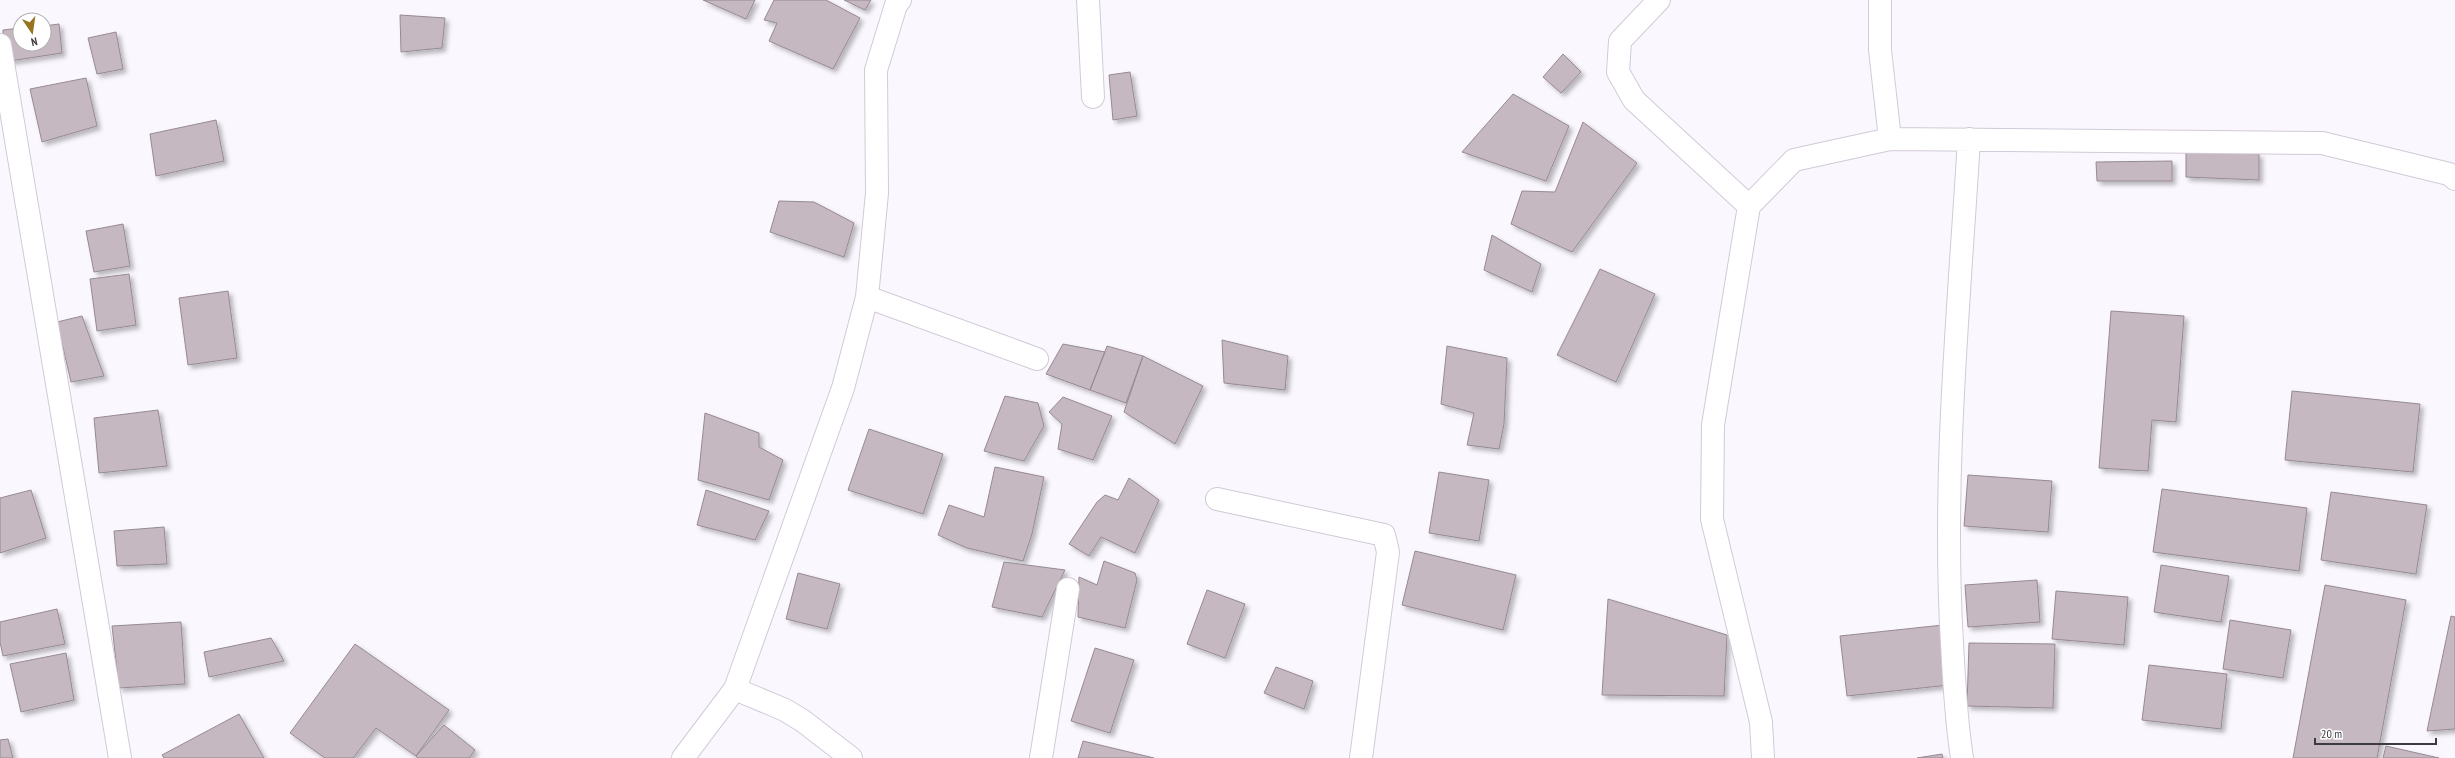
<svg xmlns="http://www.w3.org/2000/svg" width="2455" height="758" font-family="'PT Sans Narrow',sans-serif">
<defs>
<filter id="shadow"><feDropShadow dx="3.5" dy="3.5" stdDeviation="2" flood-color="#0004"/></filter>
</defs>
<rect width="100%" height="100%" fill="#fbf7ff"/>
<path fill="#c5b8c0" stroke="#968a92" filter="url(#shadow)" d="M 703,0 L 755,0 L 746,19 Z
M 774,0 L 826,0 L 860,18 L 833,69 L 769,41 L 777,23 L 764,20 Z
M 844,0 L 871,0 L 865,10 Z
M 400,15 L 445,18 L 442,48 L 401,52 Z
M 59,24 L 62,53 L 3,62 L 3,30 L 20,28 L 20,44 L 44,44 L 44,26 Z
M 116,32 L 123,69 L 97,74 L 88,38 Z
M 1563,54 L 1581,72 L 1561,93 L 1543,77 Z
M 1130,72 L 1137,116 L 1113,120 L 1109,75 Z
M 86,78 L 97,126 L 42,142 L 30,89 Z
M 1513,94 L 1569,126 L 1546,181 L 1462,152 Z
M 216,120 L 224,161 L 156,176 L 150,134 Z
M 1583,122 L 1637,163 L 1572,252 L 1511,224 L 1522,191 L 1555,192 Z
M 2186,151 L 2259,154 L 2259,180 L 2186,177 Z
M 2172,161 L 2172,181 L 2097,181 L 2096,162 Z
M 779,201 L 814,202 L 854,223 L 844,257 L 770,232 Z
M 123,224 L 130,266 L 94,272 L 86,231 Z
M 1492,235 L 1541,264 L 1532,292 L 1484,270 Z
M 1600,269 L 1655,294 L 1616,382 L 1557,355 Z
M 129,274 L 136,325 L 97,331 L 90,279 Z
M 228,291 L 237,358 L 188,365 L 179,298 Z
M 2111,311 L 2184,316 L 2176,422 L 2152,420 L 2148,471 L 2099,468 Z
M 82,316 L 104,376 L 71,382 L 57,322 Z
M 1222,340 L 1288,356 L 1285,390 L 1224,383 Z
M 1063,344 L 1105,352 L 1090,390 L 1046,374 Z
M 1107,346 L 1143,356 L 1126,403 L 1090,390 Z
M 1447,346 L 1507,358 L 1504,424 L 1499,449 L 1467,445 L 1474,413 L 1441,404 Z
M 1143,356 L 1203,386 L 1175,444 L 1124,412 Z
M 2292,391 L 2420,404 L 2413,472 L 2285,460 Z
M 1005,396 L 1038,403 L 1044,426 L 1024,461 L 984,451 Z
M 1063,397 L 1112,416 L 1093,460 L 1058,449 L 1062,424 L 1049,412 Z
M 158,410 L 167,466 L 99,473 L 94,418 Z
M 705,413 L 759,433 L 759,447 L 783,460 L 769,500 L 698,480 Z
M 869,429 L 943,454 L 923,514 L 848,490 Z
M 995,467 L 1044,477 L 1032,534 L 1023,561 L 967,548 L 938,535 L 949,505 L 984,517 Z
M 1439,472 L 1489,480 L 1479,541 L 1429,533 Z
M 1968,475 L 2052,481 L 2048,532 L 1964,526 Z
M 1129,478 L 1159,500 L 1135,553 L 1101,537 L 1089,556 L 1069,544 L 1097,502 L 1105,495 L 1118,500 Z
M 2162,489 L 2307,508 L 2299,571 L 2153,552 Z
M 31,490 L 46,538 L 0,553 L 0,498 Z
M 706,490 L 769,511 L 755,540 L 697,525 Z
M 2331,492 L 2427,505 L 2416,574 L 2321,560 Z
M 164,527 L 167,564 L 117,566 L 114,531 Z
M 1415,551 L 1516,575 L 1503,630 L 1402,605 Z
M 1104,561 L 1135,573 L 1137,580 L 1125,628 L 1078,617 L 1079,577 L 1097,585 Z
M 1004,562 L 1065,570 L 1042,617 L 992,607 Z
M 2161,565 L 2229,576 L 2221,622 L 2154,612 Z
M 798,573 L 840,584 L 827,629 L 786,619 Z
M 2037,580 L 2040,622 L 1968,627 L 1965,585 Z
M 2325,585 L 2406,600 L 2377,758 L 2293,758 Z
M 1207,590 L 1245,604 L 1225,658 L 1187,644 Z
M 2056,591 L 2128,597 L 2124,645 L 2052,639 Z
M 1608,599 L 1727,635 L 1724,696 L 1602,695 Z
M 57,609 L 65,644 L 3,656 L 0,642 L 0,622 Z
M 2451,616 L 2455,617 L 2455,729 L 2427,731 Z
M 2230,620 L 2291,630 L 2283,678 L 2223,669 Z
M 181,622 L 185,684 L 119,688 L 112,626 Z
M 1943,625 L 1949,685 L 1847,696 L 1840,636 Z
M 271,638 L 284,661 L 209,677 L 204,652 Z
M 1969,643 L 2055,644 L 2053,708 L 1967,706 Z
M 355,644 L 449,710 L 416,756 L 376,728 L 353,758 L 325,758 L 290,733 Z
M 1095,648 L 1134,660 L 1110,733 L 1071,721 Z
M 66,653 L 74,700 L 21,712 L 10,664 Z
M 2149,665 L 2227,674 L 2221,729 L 2142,720 Z
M 1276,667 L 1313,681 L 1304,709 L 1264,693 Z
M 239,714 L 264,758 L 164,758 L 162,755 Z
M 444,725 L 475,750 L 469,758 L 418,758 L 416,756 Z
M 8,739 L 13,758 L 0,758 L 0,740 Z
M 1083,741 L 1154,758 L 1078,758 Z
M 2386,746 L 2439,758 L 2383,758 Z
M 1942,754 L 1943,758 L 1917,758 Z"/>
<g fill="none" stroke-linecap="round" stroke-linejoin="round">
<defs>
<path id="minor" d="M 1088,0 L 1093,97
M 1659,0 L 1620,41 L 1618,72 L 1634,100 L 1749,206
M 1880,0 L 1880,50 L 1890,139
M 0,45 L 120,758
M 867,297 L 1037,359
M 1217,499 L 1384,535 L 1388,552 L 1361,758
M 735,689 L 785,710 L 803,721 L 851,758
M 683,758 L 735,689 L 843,388 L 867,297 L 877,193 L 876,70 L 896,5 L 900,0
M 1041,758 L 1068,589
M 1763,758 L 1761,722 L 1712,519 L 1713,425 L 1749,206 L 1794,160 L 1890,139 L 2322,143 L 2449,174 L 2455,179
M 1962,758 C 1956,720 1954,682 1952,643 C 1942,476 1959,307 1969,139"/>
</defs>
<use href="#minor" stroke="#d1cad7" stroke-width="24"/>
<use href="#minor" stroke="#fff" stroke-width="22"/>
</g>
<g transform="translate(32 32) rotate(167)"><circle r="19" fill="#ffffff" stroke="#b2b1b3"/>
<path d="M0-3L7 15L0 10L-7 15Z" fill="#99741f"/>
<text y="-6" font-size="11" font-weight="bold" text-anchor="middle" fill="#3e3b40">N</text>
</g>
<path d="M2315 738v6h121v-6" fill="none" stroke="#3e3b40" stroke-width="2"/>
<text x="2321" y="738" font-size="12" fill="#3e3b40" stroke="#ffffff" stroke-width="3" paint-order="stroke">20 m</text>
</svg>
